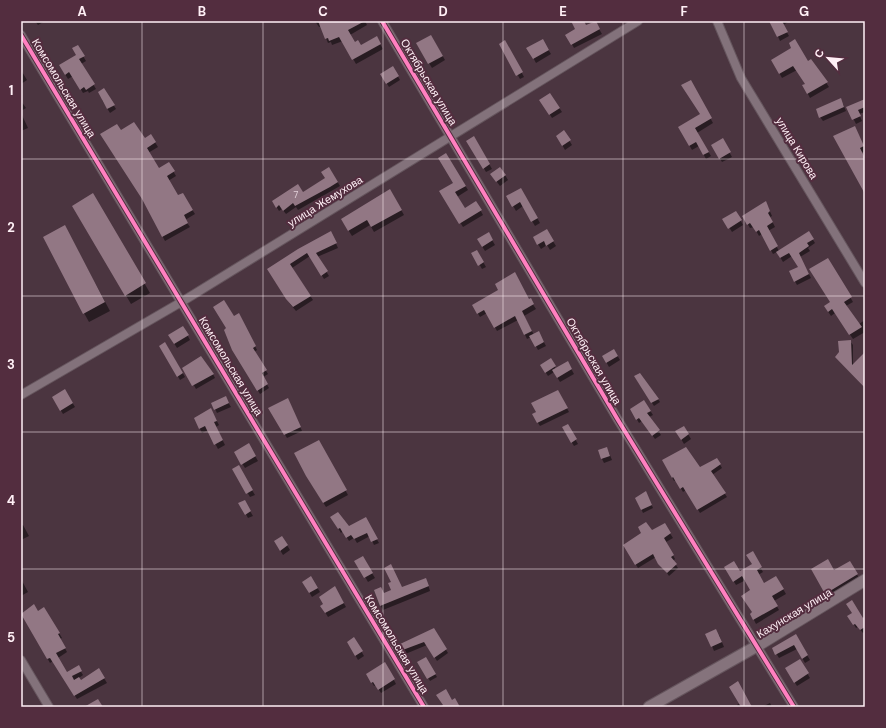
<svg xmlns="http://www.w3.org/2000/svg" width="886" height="728" font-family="'DM Sans',sans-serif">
<rect width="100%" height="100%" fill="#4b3540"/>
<path fill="#0007" d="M 35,21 L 45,21 L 38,25 Z
M 315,21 L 323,21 L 325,25 L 319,27 Z
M 345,21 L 365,21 L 367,25 L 350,35 L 355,44 L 360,46 L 376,37 L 383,49 L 356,64 L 343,41 L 332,45 L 331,42 L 328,43 L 323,31 Z
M 572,21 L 583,21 L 586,26 L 595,22 L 602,34 L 574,48 L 567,35 L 576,30 Z
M 771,21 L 787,21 L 788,22 L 783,25 L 789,36 L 780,41 Z
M 431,36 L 445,60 L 432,68 L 417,44 Z
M 542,40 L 551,54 L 536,63 L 528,48 Z
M 505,41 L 524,77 L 520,79 L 500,44 Z
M 77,46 L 86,61 L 81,64 L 96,89 L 89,93 L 88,91 L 83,93 L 73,76 L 68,79 L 60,66 L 77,56 Z
M 772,60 L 807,63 L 811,60 L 829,87 L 810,98 L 804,86 L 806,84 L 797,70 L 782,78 Z
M 393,68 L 400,80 L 389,87 L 381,74 Z
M 21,70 L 27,80 L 21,84 Z
M 690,81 L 713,123 L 697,133 L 711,156 L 706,159 L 699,146 L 692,150 L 679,127 L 701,114 Z
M 104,90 L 116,109 L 110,113 L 102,100 Z
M 550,94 L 562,112 L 552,118 L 541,100 Z
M 865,100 L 865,112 L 859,114 L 862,121 L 856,124 L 848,108 Z
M 21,101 L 26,108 L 21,111 Z
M 843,104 L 846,111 L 823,121 L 820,117 Z
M 21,113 L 28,128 L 21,131 Z
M 120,132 L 144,140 L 151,136 L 158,147 L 148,153 L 159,170 L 169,164 L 176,176 L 168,181 L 178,197 L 182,194 L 195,214 L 185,220 L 190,227 L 165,241 L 158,228 Z
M 564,132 L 572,145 L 565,150 L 557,136 Z
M 857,132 L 865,149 L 865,151 L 861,153 L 865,160 L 865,192 Z
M 474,137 L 492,169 L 486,172 L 468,141 Z
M 722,139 L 732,157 L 722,162 L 712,145 Z
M 446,155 L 468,190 L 457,197 L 465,210 L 476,202 L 483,215 L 463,227 L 441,192 L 454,184 Z
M 329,168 L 340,186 L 298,210 L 296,207 L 286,214 L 282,209 L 279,211 L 276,206 L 302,193 L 326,178 Z
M 505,175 L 508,180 L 500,186 L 494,178 Z
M 521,189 L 540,223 L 535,226 L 523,206 L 516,211 L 508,197 Z
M 390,190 L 404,215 L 374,232 L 370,225 L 352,236 L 342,220 Z
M 93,195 L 150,293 L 131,304 L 73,206 Z
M 768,207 L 772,216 L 770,217 L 775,227 L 768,231 L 779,251 L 808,232 L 815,243 L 808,248 L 810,251 L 800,257 L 811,278 L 797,285 L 790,272 L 799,267 L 792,256 L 783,262 L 777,252 L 773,254 L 762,234 L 759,236 L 754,227 L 750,228 L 743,216 Z
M 736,212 L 743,225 L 732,232 L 724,219 Z
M 546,230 L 556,246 L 550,250 L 547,245 L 541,249 L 534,238 Z
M 488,233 L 495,245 L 485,251 L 478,240 Z
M 70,236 L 110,311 L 89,322 L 84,313 Z
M 333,237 L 338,248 L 317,257 L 329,276 L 324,279 L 310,256 L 292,268 L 313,300 L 296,311 L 290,304 L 268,269 Z
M 477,251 L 486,267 L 482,269 L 473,253 Z
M 828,259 L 853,302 L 846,306 L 859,324 L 865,320 L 865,332 L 853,339 L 835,313 L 831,316 L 825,307 L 831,303 Z
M 530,300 L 536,309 L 524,316 L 534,335 L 539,333 L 546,346 L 538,350 L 531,337 L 527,339 L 518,320 L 497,331 L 487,313 L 480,317 L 473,305 Z
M 239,314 L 257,350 L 254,352 L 268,374 L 263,377 L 269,388 L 260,394 L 233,349 L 227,329 L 233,317 Z
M 183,327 L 190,340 L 177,348 L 169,335 Z
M 850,341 L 853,345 L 853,364 L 865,356 L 865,388 L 836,357 Z
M 165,343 L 185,377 L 180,380 L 160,346 Z
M 614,350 L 620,360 L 609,367 L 603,356 Z
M 551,360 L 556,369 L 568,363 L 574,374 L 560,382 L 554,372 L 548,376 L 541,365 Z
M 184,368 L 213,374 L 215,378 L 196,389 Z
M 635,377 L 658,399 L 660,402 L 654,406 Z
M 65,391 L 75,407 L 63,414 L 53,398 Z
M 558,391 L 569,412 L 540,426 L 533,415 Z
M 288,399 L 302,431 L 287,438 L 269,408 Z
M 644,401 L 653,415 L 649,417 L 661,435 L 655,439 L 642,421 L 639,423 L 631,409 Z
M 228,402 L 231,407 L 217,413 L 215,409 Z
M 211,410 L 219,425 L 216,427 L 225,445 L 218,449 L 208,430 L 202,433 L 195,419 Z
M 567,425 L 578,444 L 574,446 L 563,428 Z
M 684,427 L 691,439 L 684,444 L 677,432 Z
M 318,441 L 348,495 L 326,507 L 309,480 Z
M 249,445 L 258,461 L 245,468 L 235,452 Z
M 607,448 L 612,460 L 604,463 L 602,459 Z
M 717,459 L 722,468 L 712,475 L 727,497 L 700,513 L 686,490 L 683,492 L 676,480 L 674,481 L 663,460 L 699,469 Z
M 238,467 L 255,495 L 250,497 L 234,470 Z
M 647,495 L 653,508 L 643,513 L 636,498 Z
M 244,501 L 253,516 L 248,518 L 240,503 Z
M 332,518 L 348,528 L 365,518 L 379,543 L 374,545 L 370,536 L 357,543 L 354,538 L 349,541 L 343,531 L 341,533 Z
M 664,524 L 673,538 L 666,542 L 675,559 L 673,561 L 678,568 L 669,576 L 656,557 L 638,568 L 624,545 Z
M 23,525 L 29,536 L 21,540 L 21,526 Z
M 282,537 L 290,550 L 283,555 L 275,542 Z
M 752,553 L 763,572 L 758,575 L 764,584 L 776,577 L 786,594 L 774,601 L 779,610 L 756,624 L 751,614 L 753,613 L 751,590 L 746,580 L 736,585 L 725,567 L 739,572 L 753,564 Z
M 362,557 L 375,578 L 368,582 L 356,561 Z
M 850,562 L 859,578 L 828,597 L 813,569 L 834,571 Z
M 311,578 L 320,592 L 312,597 L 303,582 Z
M 21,579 L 28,592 L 21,596 Z
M 392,583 L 402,588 L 428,584 L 430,591 L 383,610 L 381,606 L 384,594 L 392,590 Z
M 335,588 L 346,607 L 328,617 L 322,607 Z
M 44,608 L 62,638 L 60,639 L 67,652 L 58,658 L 66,673 L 78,667 L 83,675 L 79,678 L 80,681 L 99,670 L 107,683 L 77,699 L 53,661 L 50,663 L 22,613 L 38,612 Z
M 849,616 L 862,619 L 865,617 L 865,632 L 863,633 L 858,627 L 856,628 Z
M 434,630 L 448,653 L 437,661 L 427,645 L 403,655 L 399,646 Z
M 719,635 L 724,647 L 714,651 L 712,646 Z
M 795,635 L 810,660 L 805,663 L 797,649 L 779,658 L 773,648 Z
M 354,639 L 364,656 L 358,660 L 348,642 Z
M 425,658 L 437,677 L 430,681 L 419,662 Z
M 799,660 L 810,678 L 797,686 L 786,668 Z
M 385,663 L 396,684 L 381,693 L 376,685 L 374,686 L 367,674 Z
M 740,703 L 751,707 L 738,707 L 737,705 Z
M 770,703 L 772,707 L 762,707 Z"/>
<path fill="#927784" d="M 318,21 L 365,21 L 348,30 L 355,42 L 358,40 L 361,45 L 377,36 L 381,44 L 352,60 L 339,37 L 329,41 L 328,38 L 325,39 Z
M 571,21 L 584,21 L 586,25 L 596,21 L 600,29 L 571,45 L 565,35 L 575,29 Z
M 769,21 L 782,21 L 788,32 L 777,37 Z
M 431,35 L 443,56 L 428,64 L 416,43 Z
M 543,39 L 549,50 L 533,59 L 526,48 Z
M 795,39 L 808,61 L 811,59 L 828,82 L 807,94 L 802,85 L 805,84 L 793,66 L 779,74 L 771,60 L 791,48 L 789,43 Z
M 505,40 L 523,72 L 516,76 L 499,44 Z
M 78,45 L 85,56 L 79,59 L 95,84 L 86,90 L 84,87 L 80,90 L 69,72 L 65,75 L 59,65 L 76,55 L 72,48 Z
M 393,66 L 399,76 L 386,84 L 380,74 Z
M 691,80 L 712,118 L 695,128 L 709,152 L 703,155 L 696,142 L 689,146 L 678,127 L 700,114 L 681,85 Z
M 104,88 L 115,105 L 107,109 L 98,92 Z
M 550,93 L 560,108 L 549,115 L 539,100 Z
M 841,98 L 844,107 L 819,118 L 816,109 Z
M 865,99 L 865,107 L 858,110 L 861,116 L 852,120 L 846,107 Z
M 134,122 L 145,138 L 151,134 L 156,142 L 147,148 L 159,168 L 169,162 L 175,171 L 167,176 L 178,195 L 183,193 L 193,210 L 184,215 L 188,223 L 162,237 L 142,199 L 100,134 L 117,124 L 121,130 Z
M 855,126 L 864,146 L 860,148 L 865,158 L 865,194 L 833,136 Z
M 564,130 L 571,140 L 562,146 L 556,136 Z
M 474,136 L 490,164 L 483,169 L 466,141 Z
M 723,138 L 731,152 L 719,159 L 711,145 Z
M 446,153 L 466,186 L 455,192 L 465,208 L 476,201 L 482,210 L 459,224 L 439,191 L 453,183 L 438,158 Z
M 329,167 L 338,182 L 330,187 L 295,206 L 293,203 L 283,211 L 279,205 L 276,208 L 272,201 L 298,184 L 303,192 L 325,178 L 321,172 Z
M 500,167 L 506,175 L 496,182 L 490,174 Z
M 521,188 L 538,218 L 531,222 L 520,202 L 512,207 L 506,196 Z
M 390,189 L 402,210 L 371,227 L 367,220 L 348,231 L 341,219 Z
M 93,193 L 146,283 L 125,296 L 72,206 Z
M 766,201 L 770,211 L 768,213 L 773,222 L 767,226 L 778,246 L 770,251 L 759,230 L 756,232 L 750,223 L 747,225 L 742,216 Z
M 736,211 L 742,220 L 728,229 L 722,219 Z
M 65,225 L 105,302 L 83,314 L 43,237 Z
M 547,229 L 554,241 L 546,246 L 544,241 L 537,245 L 533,237 Z
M 331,231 L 337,243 L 316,253 L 328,271 L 321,276 L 307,253 L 290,264 L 311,296 L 293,307 L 286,299 L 267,269 L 298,249 Z
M 809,231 L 814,239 L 807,243 L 809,246 L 799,253 L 809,274 L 794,282 L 789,271 L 798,267 L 789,253 L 780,258 L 776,252 Z
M 489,232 L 493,240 L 482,247 L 477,239 Z
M 477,250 L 484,262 L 478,266 L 471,253 Z
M 828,258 L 852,297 L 844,302 L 862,327 L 849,335 L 832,309 L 828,312 L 824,306 L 830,302 L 809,269 Z
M 515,272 L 529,299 L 531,298 L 534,304 L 522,311 L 532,331 L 524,335 L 515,316 L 494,328 L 484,310 L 477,314 L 472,305 L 498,290 L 495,284 Z
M 224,300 L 234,316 L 239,313 L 256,346 L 253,348 L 267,370 L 262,373 L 268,384 L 257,391 L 232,350 L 224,330 L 226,328 L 213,307 Z
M 183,326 L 189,335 L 174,344 L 168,335 Z
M 539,331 L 544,342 L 535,347 L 529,336 Z
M 851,340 L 852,365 L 865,352 L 865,388 L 835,357 L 839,352 L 838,341 Z
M 165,342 L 183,373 L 177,377 L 159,346 Z
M 614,349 L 618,356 L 606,363 L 602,356 Z
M 201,356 L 214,374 L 192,386 L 182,368 Z
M 551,358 L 556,366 L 545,373 L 540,365 Z
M 568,361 L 572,369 L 557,378 L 552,370 Z
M 640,373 L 659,399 L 651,403 L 634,376 Z
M 65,389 L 73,403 L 60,411 L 52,397 Z
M 558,390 L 568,408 L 537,423 L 532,414 L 536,412 L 531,403 Z
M 226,396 L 229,403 L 214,410 L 211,403 Z
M 288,398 L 301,427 L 284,435 L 268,408 Z
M 644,400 L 651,411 L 647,413 L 660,430 L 652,436 L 639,418 L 636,420 L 630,409 Z
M 211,408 L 217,421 L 214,422 L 223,440 L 214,445 L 205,426 L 199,429 L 194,418 Z
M 568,424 L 577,439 L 571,443 L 562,427 Z
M 684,426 L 689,434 L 681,440 L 675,431 Z
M 319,440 L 347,490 L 323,503 L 306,476 L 294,453 Z
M 249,443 L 256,456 L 241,465 L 234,452 Z
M 607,447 L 610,456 L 601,459 L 598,450 Z
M 686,447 L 700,467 L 717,458 L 721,464 L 711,471 L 726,493 L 697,510 L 683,487 L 680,489 L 673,477 L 672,478 L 662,460 Z
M 239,465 L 253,490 L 246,494 L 232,469 Z
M 646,491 L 652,505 L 641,510 L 635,498 Z
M 245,500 L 251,511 L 245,515 L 238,503 Z
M 338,512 L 349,526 L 366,517 L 378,539 L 371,542 L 367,533 L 354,539 L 351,535 L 346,538 L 340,528 L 338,529 L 330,517 Z
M 646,522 L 652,530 L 665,523 L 671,533 L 664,538 L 674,555 L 671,557 L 677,564 L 667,573 L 658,564 L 653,554 L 635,565 L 623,545 L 641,533 L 638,527 Z
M 282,536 L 288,545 L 280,551 L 274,541 Z
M 753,551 L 762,567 L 757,570 L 764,583 L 776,576 L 784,589 L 772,596 L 778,606 L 753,620 L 750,614 L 752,612 L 741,596 L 750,590 L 742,576 L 733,582 L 724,567 L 734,561 L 740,571 L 752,564 L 746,555 Z
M 363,556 L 373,573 L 364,578 L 354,561 Z
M 828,559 L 834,570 L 850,561 L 858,574 L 825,594 L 811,569 Z
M 391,564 L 402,587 L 426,578 L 429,586 L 380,606 L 374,590 L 381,587 L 384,593 L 391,590 L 388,583 L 391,582 L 384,568 Z
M 311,576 L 318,588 L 309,593 L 302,582 Z
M 335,586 L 344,603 L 325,613 L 320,606 L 323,604 L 319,597 Z
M 852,600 L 863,618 L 865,616 L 865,627 L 860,630 L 855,624 L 853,625 L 847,616 L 852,613 L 846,604 Z
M 34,604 L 38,611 L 44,607 L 60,633 L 58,634 L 66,648 L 56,653 L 67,672 L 79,665 L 82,671 L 72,676 L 74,680 L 79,677 L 81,680 L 99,668 L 105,678 L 74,696 L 50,658 L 47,659 L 21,614 Z
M 434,628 L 447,649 L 434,658 L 424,642 L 400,651 L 398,645 Z
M 716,629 L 722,642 L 711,647 L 705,634 Z
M 796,634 L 808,655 L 802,659 L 794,645 L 775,655 L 772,648 Z
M 354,637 L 363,651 L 355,656 L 347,642 Z
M 426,657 L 436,674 L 427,679 L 417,662 Z
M 800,659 L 809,673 L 794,683 L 785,668 Z
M 385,662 L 395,679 L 378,690 L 373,682 L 371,683 L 366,674 Z
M 738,681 L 752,707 L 741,707 L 729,687 Z
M 446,689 L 452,700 L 455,698 L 460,707 L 440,707 L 443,705 L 436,695 Z
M 98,699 L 103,707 L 84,707 Z"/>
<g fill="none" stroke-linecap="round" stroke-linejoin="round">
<defs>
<path id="street" d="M 382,21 L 618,420 L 794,707
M 717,21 L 741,78 L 865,283
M 21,35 L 424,707
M 21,395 L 183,301 L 638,21
M 21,660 L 49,707"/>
<path id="secondary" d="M 649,707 L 757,646 L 865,580"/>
</defs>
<use href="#street" stroke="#65555d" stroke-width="10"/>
<use href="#secondary" stroke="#65555d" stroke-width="13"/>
<use href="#street" stroke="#83727b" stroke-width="8"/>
<use href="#secondary" stroke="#85737c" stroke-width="11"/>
<defs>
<path id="cycleway" d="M 382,21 L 618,420 L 794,707
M 21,35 L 424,707"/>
</defs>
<use href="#cycleway" stroke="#532d3f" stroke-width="6"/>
<use href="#cycleway" stroke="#ff80c0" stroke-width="4"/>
</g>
<path fill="none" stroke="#fff0f6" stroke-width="1" stroke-opacity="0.55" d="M 142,21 L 142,707M 263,21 L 263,707M 383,21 L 383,707M 503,21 L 503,707M 623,21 L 623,707M 744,21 L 744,707M 21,159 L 865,159M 21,296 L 865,296M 21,432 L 865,432M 21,569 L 865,569"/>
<g text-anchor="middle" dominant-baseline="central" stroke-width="4" stroke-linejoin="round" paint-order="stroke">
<g font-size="9" fill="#e4d2da">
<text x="296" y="195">7</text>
</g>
<g font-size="11" fill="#fff0f6" stroke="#532d3f">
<text transform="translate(429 82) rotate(59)">Октябрьская улица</text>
<text transform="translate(64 88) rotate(59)">Комсомольская улица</text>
<text transform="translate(797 148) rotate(59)">улица Кирова</text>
<text transform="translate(325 201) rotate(-32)">улица Жемухова</text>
<text transform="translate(594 361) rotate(60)">Октябрьская улица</text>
<text transform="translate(231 366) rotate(59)">Комсомольская улица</text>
<text transform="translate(794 613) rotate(-31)">Кахунская улица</text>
<text transform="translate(397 644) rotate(59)">Комсомольская улица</text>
</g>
</g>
<rect width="886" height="728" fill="none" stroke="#532d3f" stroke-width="44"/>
<g transform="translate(828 58) rotate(297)" stroke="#532d3f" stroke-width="3" paint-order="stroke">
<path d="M0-3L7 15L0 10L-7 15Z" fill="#fff0f6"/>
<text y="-6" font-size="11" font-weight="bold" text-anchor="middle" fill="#fff0f6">С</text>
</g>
<rect x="22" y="22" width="842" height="684" fill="none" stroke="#fff0f6" stroke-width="1.5"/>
<g font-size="13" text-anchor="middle" font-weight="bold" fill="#fff0f6">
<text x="82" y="16">A</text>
<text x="202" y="16">B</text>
<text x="323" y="16">C</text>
<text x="443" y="16">D</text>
<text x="563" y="16">E</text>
<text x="684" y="16">F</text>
<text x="804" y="16">G</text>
<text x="11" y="95">1</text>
<text x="11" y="232">2</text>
<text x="11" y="369">3</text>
<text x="11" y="505">4</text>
<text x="11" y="642">5</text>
</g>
</svg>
